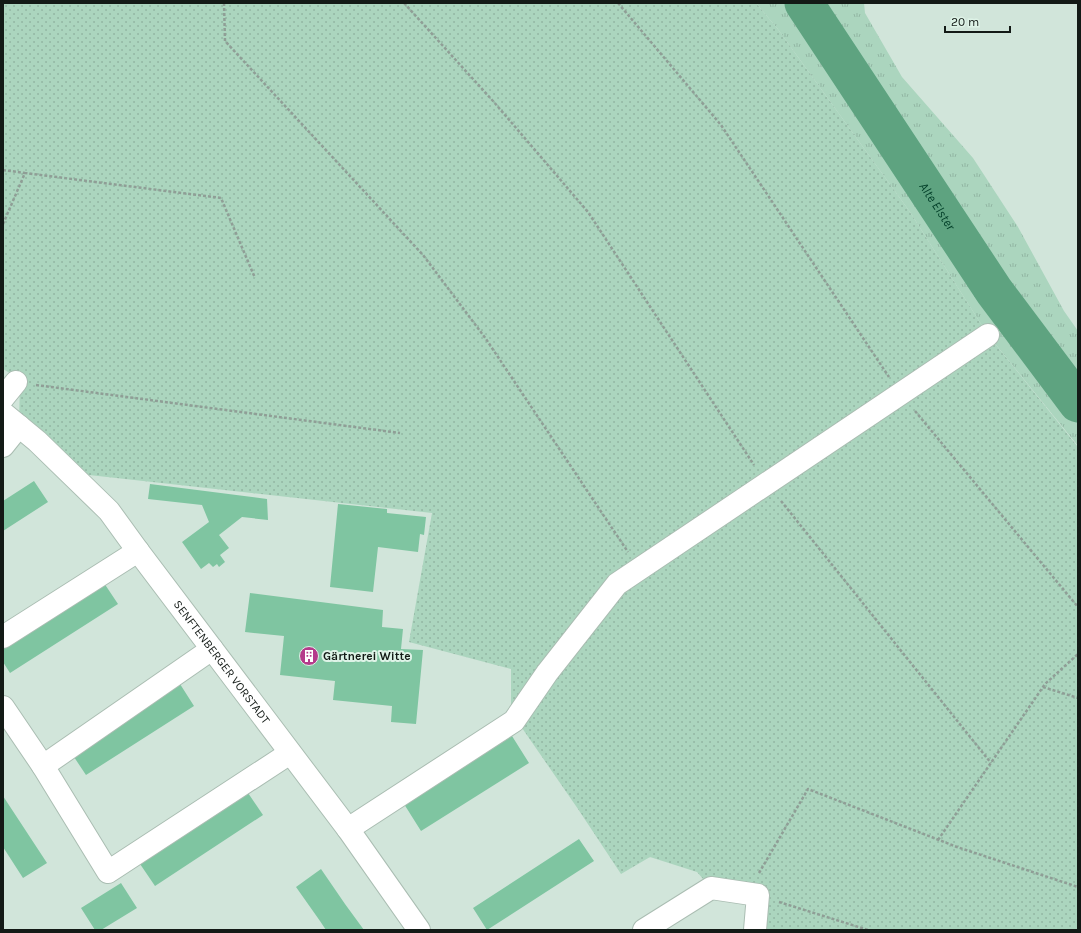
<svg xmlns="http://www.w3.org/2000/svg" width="1081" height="933" font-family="Karla,sans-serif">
<defs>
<pattern id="grass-tufts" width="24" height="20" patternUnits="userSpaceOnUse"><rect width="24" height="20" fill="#abd5be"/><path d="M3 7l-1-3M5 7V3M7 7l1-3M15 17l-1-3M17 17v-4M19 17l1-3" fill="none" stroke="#92b6a3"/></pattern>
<pattern id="garden-dots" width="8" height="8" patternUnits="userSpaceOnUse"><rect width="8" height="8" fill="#abd5be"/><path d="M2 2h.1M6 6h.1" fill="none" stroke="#92b6a3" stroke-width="1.8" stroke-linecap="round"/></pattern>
</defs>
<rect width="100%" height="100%" fill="#d1e5da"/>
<path fill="url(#grass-tufts)" d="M 756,3 L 864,3 L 865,13 L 902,77 L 973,158 L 1018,227 L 1064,311 L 1078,331 L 1078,446 L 988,335 L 910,212 L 777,28 Z"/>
<path fill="url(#garden-dots)" d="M 3,3 L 756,3 L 777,28 L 910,212 L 988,335 L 1078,447 L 1078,930 L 755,930 L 758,895 L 711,888 L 697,872 L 650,857 L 621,874 L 578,809 L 511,712 L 511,669 L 409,642 L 432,513 L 71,473 L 19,426 L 20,379 L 3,369 Z"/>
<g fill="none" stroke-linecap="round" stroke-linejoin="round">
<path stroke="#5ea380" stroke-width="39" id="s1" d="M 804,3 L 994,291 L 1078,403"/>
</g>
<path fill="#7fc5a1" d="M 34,481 L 48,502 L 3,531 L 3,501 Z
M 150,484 L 267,499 L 268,520 L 242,517 L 219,535 L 229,548 L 220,555 L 225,562 L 219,567 L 217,564 L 213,567 L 209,563 L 201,569 L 182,542 L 209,522 L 202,505 L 148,499 Z
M 338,504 L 387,509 L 387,513 L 426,517 L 424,535 L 420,534 L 418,552 L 378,547 L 373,592 L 330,587 Z
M 104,583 L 118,604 L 10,673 L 3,662 L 3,648 Z
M 250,593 L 383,610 L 382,627 L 403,629 L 401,649 L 423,650 L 416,724 L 391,722 L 392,706 L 333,700 L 335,681 L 280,675 L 284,636 L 245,632 Z
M 180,684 L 194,706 L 86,775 L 72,754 Z
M 512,736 L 529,763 L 421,831 L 404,804 Z
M 246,790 L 263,815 L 155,886 L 138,861 Z
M 3,796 L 47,863 L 23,878 L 3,847 Z
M 579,839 L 594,861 L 487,930 L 473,908 Z
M 321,869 L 345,904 L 364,930 L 326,930 L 320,921 L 296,887 Z
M 121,883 L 137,908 L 101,930 L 95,930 L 81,908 Z"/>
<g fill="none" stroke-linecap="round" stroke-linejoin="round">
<defs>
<g id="minor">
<path d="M 3,398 L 16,382"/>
<path id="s2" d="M 3,413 L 37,441 L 109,511 L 138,551 L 348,829 L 419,930"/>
<path d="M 3,446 L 19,426"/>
<path d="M 3,637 L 138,551"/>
<path d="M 3,707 L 43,766 L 108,872 L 290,753"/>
<path d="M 43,766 L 212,649"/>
<path d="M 348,829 L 514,721 L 547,673 L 617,584 L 988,335"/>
<path d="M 644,930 L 711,888 L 758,895 L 755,930"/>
</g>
</defs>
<use href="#minor" stroke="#aabdb2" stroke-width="24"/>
<path stroke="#8f9e96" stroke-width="2.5" stroke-dasharray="3 2" stroke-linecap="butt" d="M 224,3 L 225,41 L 423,255 L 486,339 L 628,552
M 404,3 L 493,101 L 588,212 L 754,465
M 618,3 L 721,125 L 889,377
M 3,170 L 25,173
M 3,224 L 25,173 L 221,198 L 255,278
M 36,385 L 400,433
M 915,411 L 1078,607
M 781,501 L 991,763
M 1043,687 L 1078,698
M 938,840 L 1045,684 L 1078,654
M 759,873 L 808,789 L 957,847 L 1078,887
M 779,902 L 868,930"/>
<use href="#minor" stroke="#fff" stroke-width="22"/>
</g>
<defs>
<symbol id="building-disc" viewBox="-11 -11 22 22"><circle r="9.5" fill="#b53a8b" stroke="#def3e7"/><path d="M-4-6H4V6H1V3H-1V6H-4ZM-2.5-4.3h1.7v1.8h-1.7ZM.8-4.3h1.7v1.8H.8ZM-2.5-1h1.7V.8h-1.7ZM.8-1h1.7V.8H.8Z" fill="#fff"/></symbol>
</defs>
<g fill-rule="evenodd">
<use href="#building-disc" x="298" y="645" width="22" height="22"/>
</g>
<g text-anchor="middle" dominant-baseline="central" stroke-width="4" stroke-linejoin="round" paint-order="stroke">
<g font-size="12" font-weight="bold" fill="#131a16" stroke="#def3e7" text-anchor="start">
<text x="323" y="656">Gärtnerei Witte</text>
</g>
<g font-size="12" fill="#131a16" stroke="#def3e7">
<text stroke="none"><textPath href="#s2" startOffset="333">SENFTENBERGER VORSTADT</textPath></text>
</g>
<g font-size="13" font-style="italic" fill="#013e27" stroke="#def3e7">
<text stroke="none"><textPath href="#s1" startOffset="243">Alte Elster</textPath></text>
</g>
</g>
<rect width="1081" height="933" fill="none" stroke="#131a16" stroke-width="8"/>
<path d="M945 26v6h65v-6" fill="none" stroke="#131a16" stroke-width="2"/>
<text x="951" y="26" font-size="12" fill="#131a16" stroke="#def3e7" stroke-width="3" paint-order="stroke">20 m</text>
</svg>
